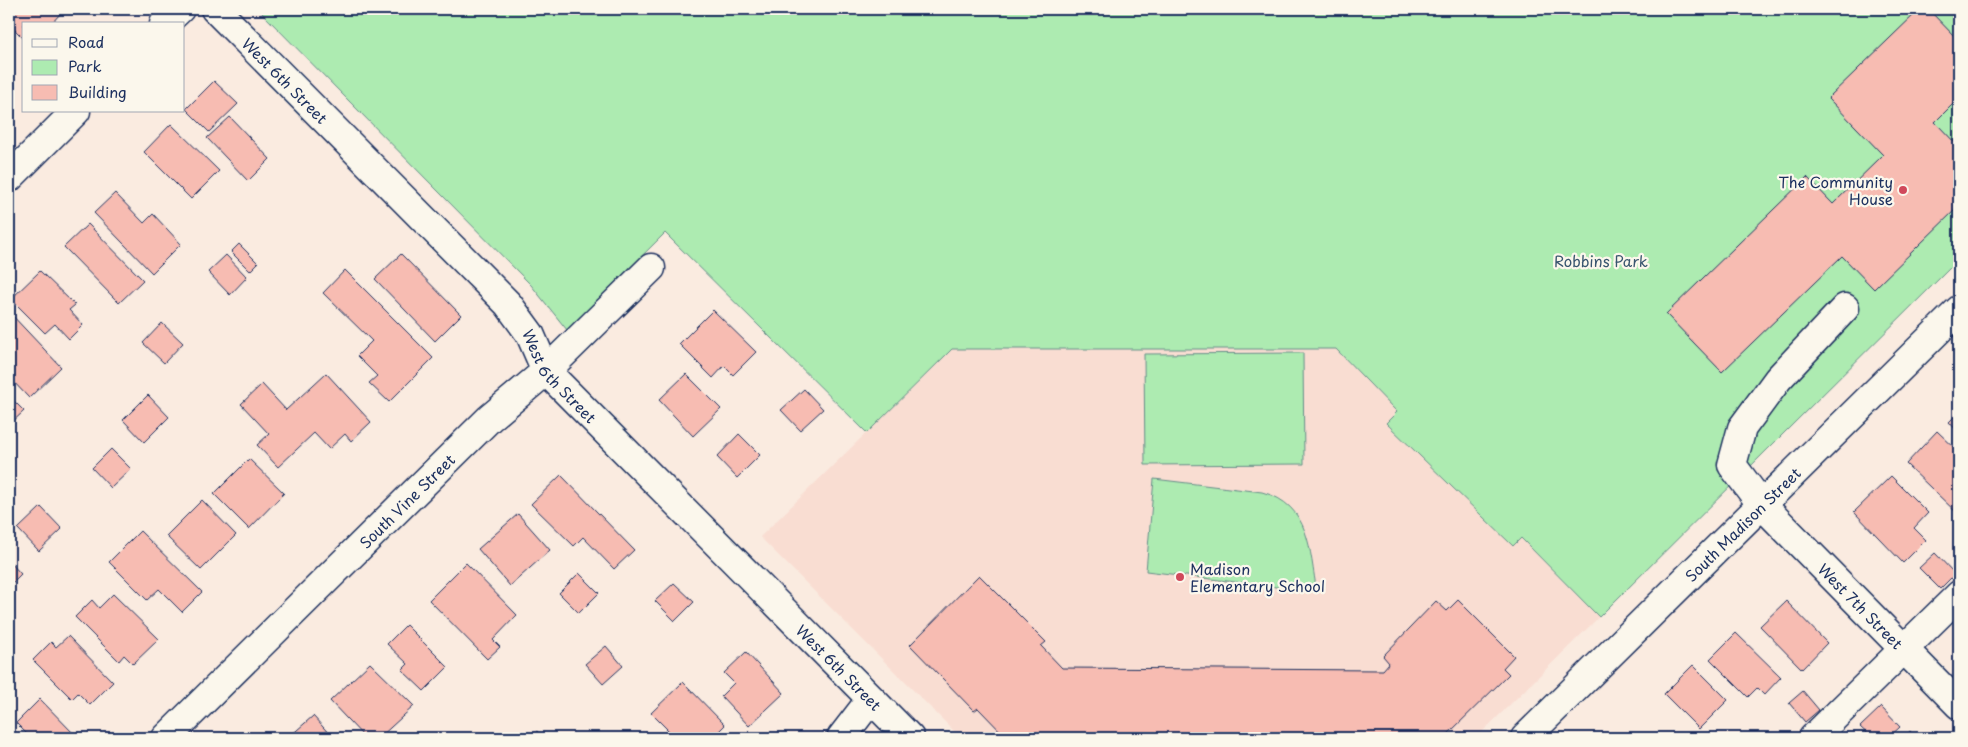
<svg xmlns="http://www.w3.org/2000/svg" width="1968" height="747" font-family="'Playpen Sans',sans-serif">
<rect width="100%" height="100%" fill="#faebe0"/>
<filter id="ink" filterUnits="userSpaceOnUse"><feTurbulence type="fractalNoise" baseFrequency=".02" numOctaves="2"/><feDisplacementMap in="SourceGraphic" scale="10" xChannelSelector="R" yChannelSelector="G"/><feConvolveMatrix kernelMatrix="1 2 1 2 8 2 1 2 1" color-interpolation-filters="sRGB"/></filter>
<g filter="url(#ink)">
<path fill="#f9ddd2" d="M 952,349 L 1336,349 L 1599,617 L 1476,738 L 961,738 L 760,537 Z"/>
<path fill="#adebb1" stroke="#648d88" d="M 258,9 L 1959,9 L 1959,259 L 1599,617 L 1521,538 L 1513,546 L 1386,423 L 1397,412 L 1336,349 L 952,349 L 867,433 L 665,233 L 567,330 L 531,285 Z
M 1303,353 L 1304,464 L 1145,465 L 1144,354 Z
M 1154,479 L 1262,492 C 1311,505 1309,550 1317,592 L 1146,571 Z"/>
<path fill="#f7bcb2" stroke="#1b2f5e" d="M 12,9 L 54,9 L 60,14 L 51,24 L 24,24 L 24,39 L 9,24 L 9,12 Z
M 1920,9 L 1928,9 L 1959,41 L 1959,98 L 1935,122 L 1959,147 L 1959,206 L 1874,289 L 1842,256 L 1722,372 L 1666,314 L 1807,177 L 1833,204 L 1883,155 L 1828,98 Z
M 214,81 L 238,104 L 209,132 L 186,109 Z
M 230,117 L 270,159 L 248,181 L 207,138 Z
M 171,124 L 219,171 L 191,199 L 144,152 Z
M 115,193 L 144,223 L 153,214 L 181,244 L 152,273 L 94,213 Z
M 88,224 L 143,280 L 119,303 L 64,247 Z
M 239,244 L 258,263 L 250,271 L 231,252 Z
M 401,254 L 461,315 L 435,341 L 375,279 Z
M 226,255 L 247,277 L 230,295 L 208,272 Z
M 345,270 L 433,358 L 389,402 L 369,383 L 377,376 L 357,356 L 372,341 L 323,293 Z
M 40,271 L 75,305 L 69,310 L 83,325 L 69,339 L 55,324 L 45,333 L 11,299 Z
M 713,310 L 756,352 L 733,375 L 724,366 L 713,378 L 679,344 Z
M 9,312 L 61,367 L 29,398 L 9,377 Z
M 162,323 L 183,343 L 164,363 L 143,343 Z
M 326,373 L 371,422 L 351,441 L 345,434 L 329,449 L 314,433 L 278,467 L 257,445 L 269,434 L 241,404 L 262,384 L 286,410 Z
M 686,374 L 721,409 L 693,436 L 659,400 Z
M 804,389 L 823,409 L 800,430 L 781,410 Z
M 148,395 L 169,417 L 144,442 L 123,420 Z
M 9,396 L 24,411 L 9,425 Z
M 1959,412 L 1959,433 L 1949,422 Z
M 1937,431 L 1959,452 L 1959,515 L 1906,464 Z
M 739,434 L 760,455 L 737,478 L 717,457 Z
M 111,449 L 131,469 L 111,488 L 92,468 Z
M 249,459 L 284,493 L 249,529 L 214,494 Z
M 561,475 L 634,550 L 614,569 L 583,537 L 574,546 L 531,504 Z
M 1891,476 L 1928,513 L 1914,528 L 1926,540 L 1903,563 L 1854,512 Z
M 202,500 L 236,535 L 201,570 L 166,536 Z
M 41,507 L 62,529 L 39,551 L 18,529 Z
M 518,514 L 550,550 L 510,586 L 478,549 Z
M 140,531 L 202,592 L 182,612 L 159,589 L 147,600 L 109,562 Z
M 1935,553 L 1955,574 L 1940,589 L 1919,568 Z
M 9,561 L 21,574 L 9,586 Z
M 466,563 L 517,615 L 493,640 L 500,647 L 487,659 L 429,600 Z
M 579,573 L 599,593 L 579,613 L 559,593 Z
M 979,575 L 1046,642 L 1041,646 L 1062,668 L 1383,670 L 1389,663 L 1383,656 L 1436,601 L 1447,611 L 1458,600 L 1514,656 L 1503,668 L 1509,674 L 1444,738 L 1026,738 L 1018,730 L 1007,738 L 978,708 L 974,711 L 910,645 Z
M 674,583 L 694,602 L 675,621 L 655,601 Z
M 113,594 L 159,639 L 133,664 L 124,655 L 119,661 L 75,617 L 92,600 L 99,608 Z
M 1786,601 L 1827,643 L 1802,669 L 1760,626 Z
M 406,625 L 448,667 L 424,691 L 402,670 L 408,664 L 387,644 Z
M 1736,633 L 1781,677 L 1764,695 L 1757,688 L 1748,697 L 1710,659 Z
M 68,636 L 113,682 L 90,705 L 78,693 L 72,699 L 33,660 L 51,642 L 56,647 Z
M 606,646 L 623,666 L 603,684 L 585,664 Z
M 746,652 L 784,693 L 749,726 L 721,696 L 734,683 L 724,673 Z
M 370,663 L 414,706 L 379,738 L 365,738 L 330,701 Z
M 1693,665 L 1728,700 L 1699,729 L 1664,694 Z
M 683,682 L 725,725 L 712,738 L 676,738 L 651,713 Z
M 1803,691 L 1819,710 L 1805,722 L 1789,703 Z
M 40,699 L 75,735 L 72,738 L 31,738 L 16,723 Z
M 1881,707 L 1900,727 L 1888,738 L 1872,738 L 1860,727 Z
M 313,716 L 333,738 L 288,738 Z
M 537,731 L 543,738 L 529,738 Z
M 1910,731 L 1917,738 L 1903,738 Z"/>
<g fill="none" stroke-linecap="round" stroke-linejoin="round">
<defs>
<g id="minor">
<path id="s1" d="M 215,9 L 508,304 L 530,334 L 546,371 L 910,738"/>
<path d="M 164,24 L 180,9"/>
<path d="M 9,178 L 76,111"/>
<path id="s2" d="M 1845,308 L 1778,379 L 1742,428 L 1732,465 L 1762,505 L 1959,705"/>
<path id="s3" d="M 166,738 L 490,418 L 546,371 L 651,268"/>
<path d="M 841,738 L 871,699"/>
<path id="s4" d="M 1525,738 L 1959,310"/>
<path d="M 1813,738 L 1959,595"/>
</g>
</defs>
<use href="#minor" stroke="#1b2f5e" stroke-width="31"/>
<use href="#minor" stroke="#fbf7ec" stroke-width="28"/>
</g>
</g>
<g fill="#d1495b" stroke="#fbf7ec" stroke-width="2">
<circle cx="1903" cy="190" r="5"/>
<circle cx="1180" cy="577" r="5"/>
</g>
<g text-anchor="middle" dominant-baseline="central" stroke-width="4.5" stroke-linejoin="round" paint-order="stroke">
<g font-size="15" fill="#1b2f5e" stroke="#fbf7ec">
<text stroke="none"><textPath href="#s1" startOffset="100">West 6th Street</textPath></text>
<text stroke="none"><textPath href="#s1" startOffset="505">West 6th Street</textPath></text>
<text stroke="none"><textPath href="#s3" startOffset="338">South Vine Street</textPath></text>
<text stroke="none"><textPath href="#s4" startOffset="305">South Madison Street</textPath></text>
<text stroke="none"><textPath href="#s2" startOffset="388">West 7th Street</textPath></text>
<text stroke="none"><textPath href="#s1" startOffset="910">West 6th Street</textPath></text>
</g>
<g font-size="15" fill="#1b2f5e" stroke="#fbf7ec" text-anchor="end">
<text x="1893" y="181">The Community<tspan x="1893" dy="17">House</tspan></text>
<text x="1190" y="568" text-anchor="start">Madison<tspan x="1190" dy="17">Elementary School</tspan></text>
</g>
<g font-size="15" fill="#38556f" stroke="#fbf7ec">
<text x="1601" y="260">Robbins Park</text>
</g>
</g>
<rect width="1968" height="747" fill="none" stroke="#fbf7ec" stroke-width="30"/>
<rect x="15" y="15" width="1938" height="717" fill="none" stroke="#1b2f5e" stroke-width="2" filter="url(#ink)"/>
<rect x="22" y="22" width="162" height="90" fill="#fbf7ec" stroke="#a1a7b3"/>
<rect x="32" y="39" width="25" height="8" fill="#fbf7ec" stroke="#a1a7b3"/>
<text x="68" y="48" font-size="15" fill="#1b2f5e">Road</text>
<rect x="32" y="60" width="25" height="15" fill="#adebb1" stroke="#a1a7b3"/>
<text x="68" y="72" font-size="15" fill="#1b2f5e">Park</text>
<rect x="32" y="85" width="25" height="15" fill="#f7bcb2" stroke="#a1a7b3"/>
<text x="68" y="98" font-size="15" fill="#1b2f5e">Building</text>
</svg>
